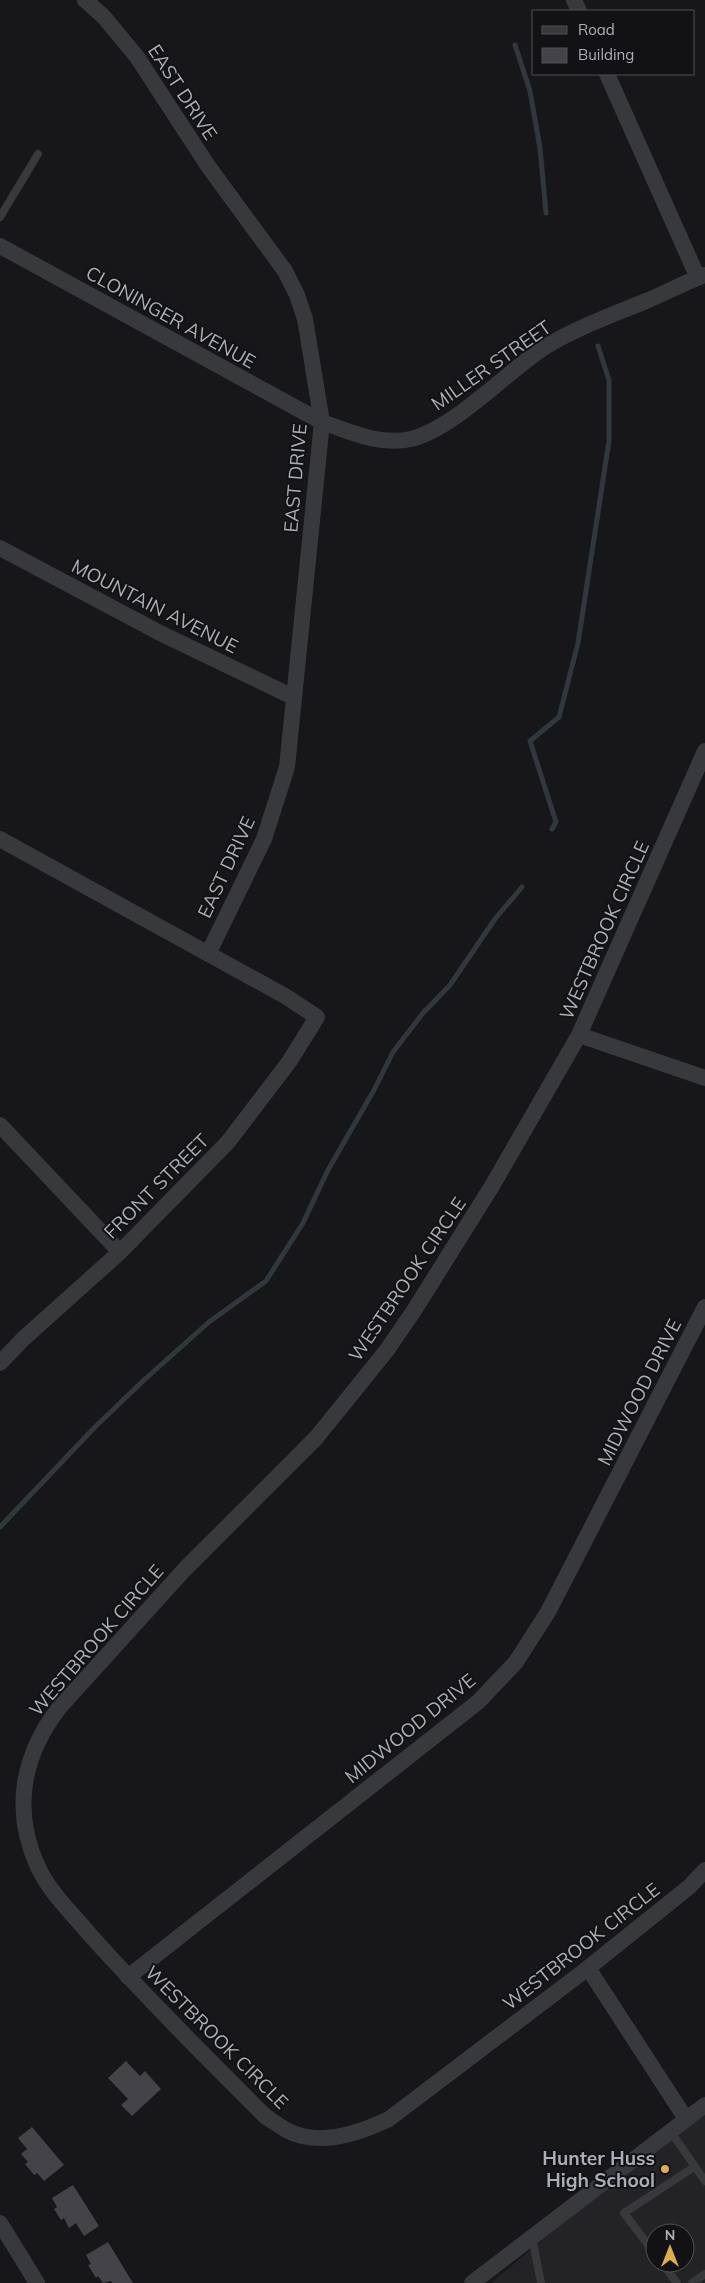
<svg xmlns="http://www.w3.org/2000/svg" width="705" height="2283" font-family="Mulish,sans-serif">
<rect width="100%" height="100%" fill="#171719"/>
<path fill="#232326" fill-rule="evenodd" d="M 705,2102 L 705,2283 L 491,2283 L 701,2106 ZM 655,2233 L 685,2233 L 685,2263 L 655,2263 Z"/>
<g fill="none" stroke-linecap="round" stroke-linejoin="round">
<path stroke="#30373d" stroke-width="5" d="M 515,45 L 530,91 L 540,148 L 546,213
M 552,829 L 556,822 L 530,741 L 559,717 L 578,643 L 609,441 L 609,380 L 598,346
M 0,1527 L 95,1427 L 144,1380 L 209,1322 L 266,1281 L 303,1223 L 328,1170 L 374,1090 L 393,1052 L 423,1013 L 450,985 L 495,919 L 522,887"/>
</g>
<path fill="#444448" d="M 126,2061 L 140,2076 L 145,2071 L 161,2089 L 132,2116 L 121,2105 L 128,2099 L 108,2078 Z
M 32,2127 L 64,2165 L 44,2181 L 37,2173 L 34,2175 L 25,2164 L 28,2162 L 21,2154 L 27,2149 L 18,2138 Z
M 73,2185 L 99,2226 L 84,2236 L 76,2223 L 69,2228 L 64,2218 L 61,2220 L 54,2209 L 57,2207 L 52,2198 Z
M 108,2242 L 133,2283 L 112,2283 L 111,2281 L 103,2283 L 98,2276 L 96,2278 L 88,2265 L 91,2264 L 86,2255 Z"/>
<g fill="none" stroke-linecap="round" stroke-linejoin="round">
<path stroke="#38393d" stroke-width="8" d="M 0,217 L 38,154
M 671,2132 L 705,2181
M 532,2237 L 541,2283
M 655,2254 L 624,2213 L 694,2167
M 662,2263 L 677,2283
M 692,2283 L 705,2274"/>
<path stroke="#38393d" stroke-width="16" d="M 85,0 L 104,17 L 137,57 L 208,166 L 285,271 L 297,295 L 305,319 L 322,422 L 287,767 L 264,839 L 208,954
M 574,0 L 579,11
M 607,74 L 698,278
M 0,246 L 322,422 C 350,432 381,446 411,439 C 455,428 506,372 545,347 C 576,328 612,315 646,301 C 666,293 685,282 705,275
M 0,548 L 160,633 L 293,697
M 705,751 L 579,1035 L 492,1186 L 415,1309 L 387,1350 L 316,1438 L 185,1569 L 59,1708 C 22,1756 12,1811 38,1867 C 50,1893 73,1914 91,1936 C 147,1998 206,2057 265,2116 C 277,2124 288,2133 302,2136 C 330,2143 364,2131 389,2119 L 588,1968 L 689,1887 L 705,1870
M 0,839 L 285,996 L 317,1017 L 289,1062 L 228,1142 L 120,1252 L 23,1339 L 0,1363
M 579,1035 L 705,1078
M 0,1125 L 120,1252
M 588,1968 L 686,2119
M 128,1977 L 478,1702 L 516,1662 L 548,1612 L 705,1307
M 0,2223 L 37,2283
M 472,2283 L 705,2105"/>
</g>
<circle fill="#dfae49" stroke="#121214" stroke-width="2" cx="665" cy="2169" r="5"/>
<g text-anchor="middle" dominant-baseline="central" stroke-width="4" stroke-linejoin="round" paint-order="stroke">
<g font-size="19" fill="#aaaeb7" stroke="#121214">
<text transform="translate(183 92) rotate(57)">EAST DRIVE</text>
<text transform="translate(171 317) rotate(29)">CLONINGER AVENUE</text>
<text transform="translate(491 365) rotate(-35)">MILLER STREET</text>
<text transform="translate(295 478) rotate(-85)">EAST DRIVE</text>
<text transform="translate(155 606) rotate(27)">MOUNTAIN AVENUE</text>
<text transform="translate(226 867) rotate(-65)">EAST DRIVE</text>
<text transform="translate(604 930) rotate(-66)">WESTBROOK CIRCLE</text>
<text transform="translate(156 1186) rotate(-45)">FRONT STREET</text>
<text transform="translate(407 1279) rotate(-56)">WESTBROOK CIRCLE</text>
<text transform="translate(639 1392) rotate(-63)">MIDWOOD DRIVE</text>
<text transform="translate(96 1640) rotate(-49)">WESTBROOK CIRCLE</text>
<text transform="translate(410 1728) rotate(-39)">MIDWOOD DRIVE</text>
<text transform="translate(581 1946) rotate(-38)">WESTBROOK CIRCLE</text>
<text transform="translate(217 2037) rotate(45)">WESTBROOK CIRCLE</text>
</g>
<g font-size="19" font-weight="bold" fill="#aaaeb7" stroke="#121214" text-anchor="end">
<text x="655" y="2158">Hunter Huss<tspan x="655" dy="22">High School</tspan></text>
</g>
</g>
<rect x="532" y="10" width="162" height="65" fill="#121214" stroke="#4f5055"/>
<rect x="542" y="26" width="25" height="8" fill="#38393d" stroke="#4f5055"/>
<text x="578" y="35" font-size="15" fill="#aaaeb7">Road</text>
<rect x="542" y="48" width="25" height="15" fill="#444448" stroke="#4f5055"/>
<text x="578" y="60" font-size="15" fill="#aaaeb7">Building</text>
<g transform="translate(670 2248)"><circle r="24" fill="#121214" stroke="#4f5055"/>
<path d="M0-4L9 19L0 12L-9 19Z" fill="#dfae49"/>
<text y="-8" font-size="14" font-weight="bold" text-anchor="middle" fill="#aaaeb7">N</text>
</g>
</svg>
